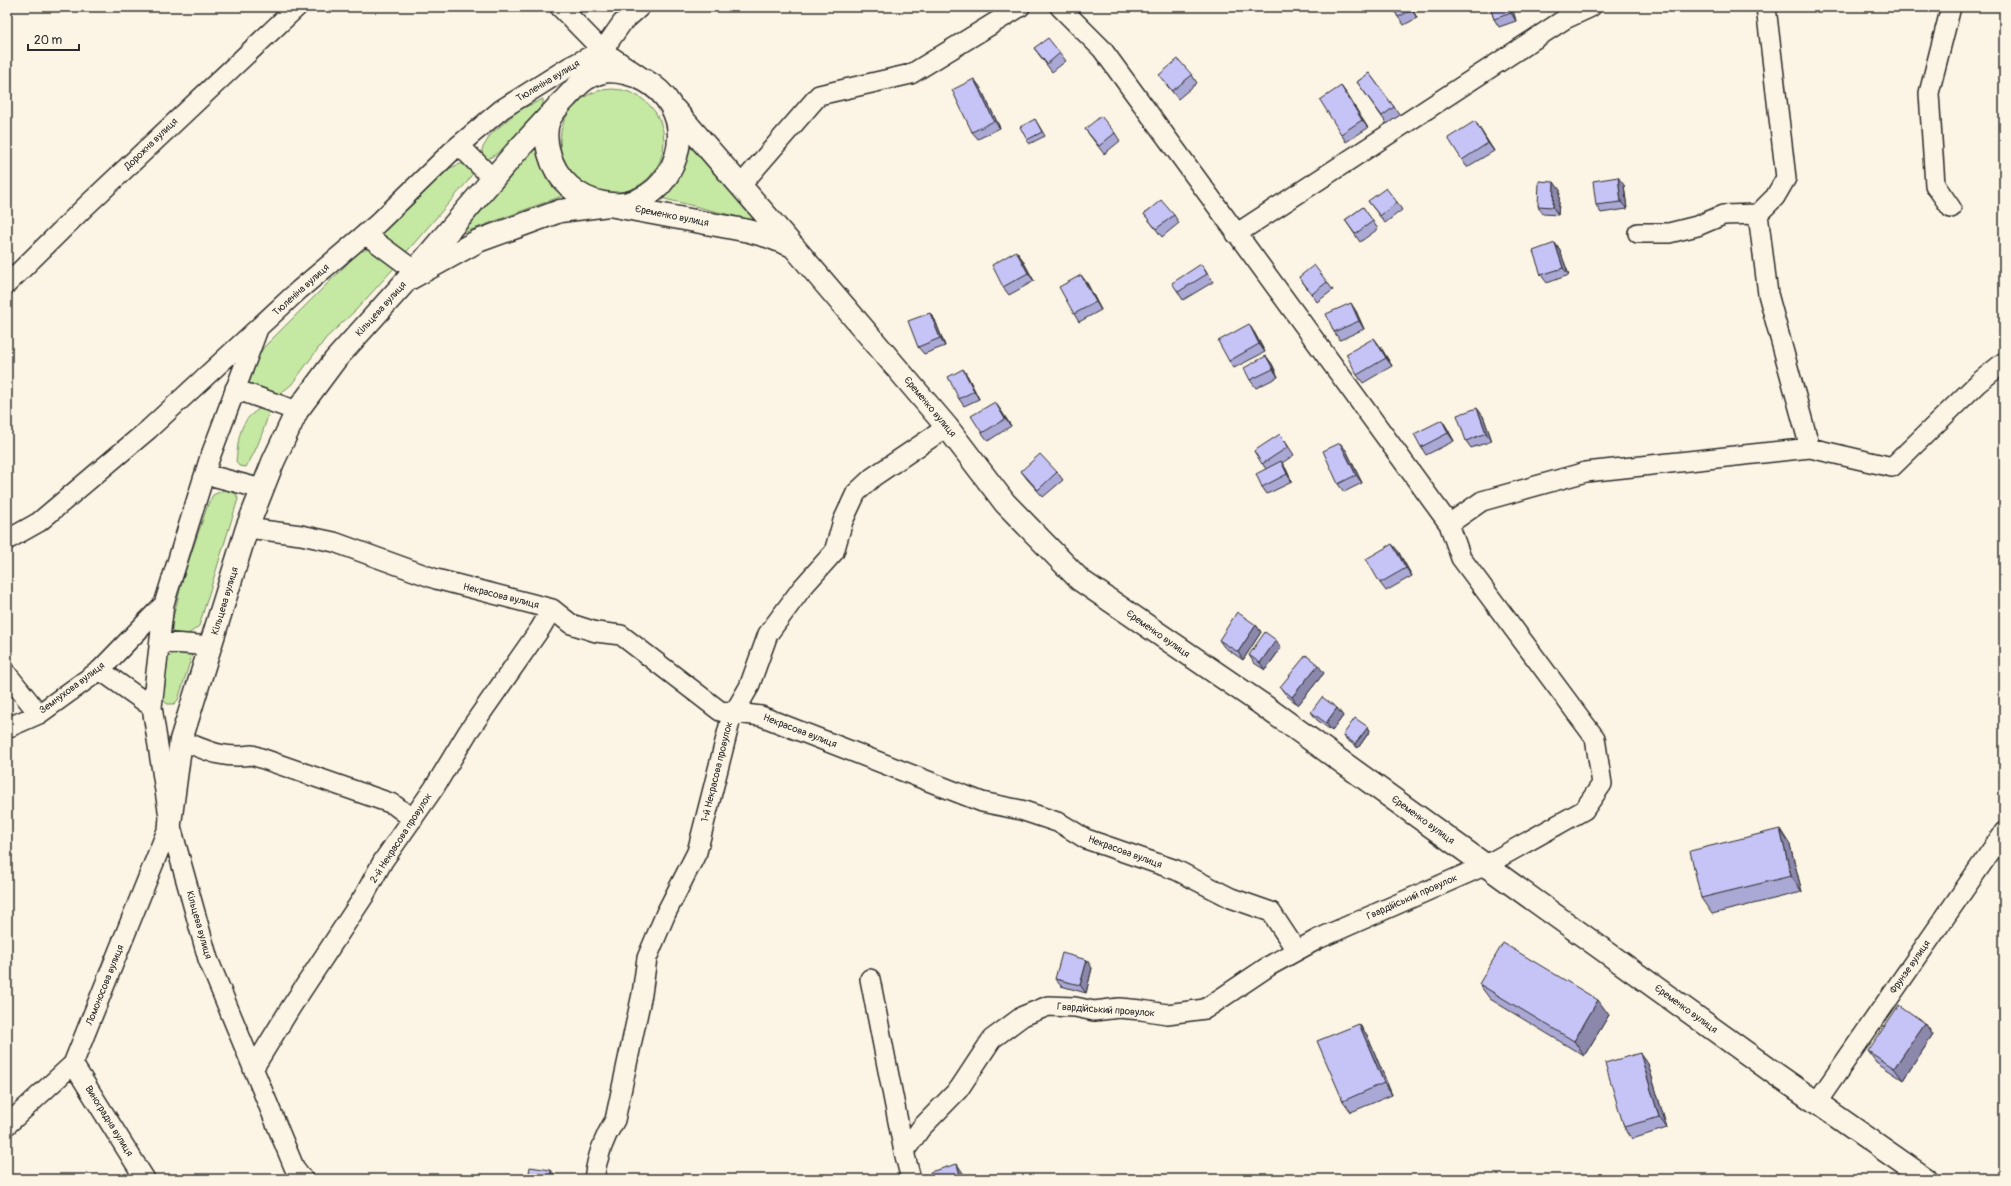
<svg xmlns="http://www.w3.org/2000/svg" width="2011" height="1186" font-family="Pangolin,sans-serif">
<rect width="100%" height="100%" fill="#fcf5e5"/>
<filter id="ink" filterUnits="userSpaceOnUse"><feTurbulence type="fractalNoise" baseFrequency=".025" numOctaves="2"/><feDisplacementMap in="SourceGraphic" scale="8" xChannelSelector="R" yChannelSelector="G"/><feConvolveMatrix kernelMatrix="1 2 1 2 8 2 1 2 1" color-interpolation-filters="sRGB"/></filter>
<g filter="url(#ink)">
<path fill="#c5e8a2" stroke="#788a66" d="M560 141a52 52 0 1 1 104 0a52 52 0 1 1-104 0Z
M 543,99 L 543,105 C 526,124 507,152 483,161 L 482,149 L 491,134 L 519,110 Z
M 534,146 L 562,196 L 463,233 Z
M 691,147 L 755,221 L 661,198 Z
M 460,164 L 467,164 L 475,169 L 468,181 L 403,256 L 381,239 L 386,228 L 417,200 L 433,182 L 450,168 Z
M 369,249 L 395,267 L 356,310 L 326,338 L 292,384 L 275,398 L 256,390 L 250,384 L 248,377 L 263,348 L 359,252 Z
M 259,409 L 268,409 L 269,412 C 263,432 257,450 246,467 L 239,466 L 236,461 C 239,438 238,422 259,409 Z
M 226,489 C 232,491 236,492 238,499 L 199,626 C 191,633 183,638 173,633 L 171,628 L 172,621 L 184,575 L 208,504 L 213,495 Z
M 174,653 L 190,653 L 192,655 L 178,700 L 174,704 L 167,704 L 162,698 L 165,660 Z"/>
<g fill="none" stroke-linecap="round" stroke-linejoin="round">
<defs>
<path id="street" d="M 560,7 L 602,50 L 640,76
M 1060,7 L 1102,49 L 1449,524
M 596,60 L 622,23 L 640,7
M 459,145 L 493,179
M 741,185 L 819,95 L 911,74 L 1020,7
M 1951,208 L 1935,185 L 1929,93 L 1951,7
M 1758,214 L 1768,294 L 1810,448
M 1638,233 L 1669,233 L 1697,226 L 1723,215 L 1758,214 L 1775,197 L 1786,178 L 1766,7
M 365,234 L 415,271
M 1236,234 L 1565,19 L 1591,7
M 7,284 L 85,207 L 297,7
M 258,329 L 209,460 L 164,604 L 152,707 L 170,823 L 208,959 L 294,1167 L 303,1179
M 235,389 L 297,411
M 205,474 L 262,489
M 247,528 L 301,535 L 334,542 L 436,579 L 552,609 L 571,624 L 596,632 L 621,635 L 720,711 L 761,716 L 982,802 L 1021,810 L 1060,823 L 1086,839 L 1176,870 L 1231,898 L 1271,912 L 1296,950
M 7,540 L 39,522 L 149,429 L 299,290 L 377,224 L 452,151 L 502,109 L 569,67 L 602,50
M 160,642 L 211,646
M 100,670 L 152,707
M 7,674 L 39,714
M 7,728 L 39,714 L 100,670 L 164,604
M 181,740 C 208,751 222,759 252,755 L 393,804 L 413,819
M 870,979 L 904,1152
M 73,1064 L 145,1179
M 253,1069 L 291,1007 L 364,896 L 383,861 L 434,788 L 468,732 L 540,629 L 552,609
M 1817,1102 L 2004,832
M 7,1125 L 73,1064 L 170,823
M 594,1179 C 597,1157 603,1139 615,1120 L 642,994 L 647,958 L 666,913 L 697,852 L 731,718 L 749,687 L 768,634 L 802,588 L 834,552 L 843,521 L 856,493 L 873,477 L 947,427
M 911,1179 L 904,1152 L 921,1128 L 959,1089 L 992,1039 L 1023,1016 L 1048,1006 L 1075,1007 L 1094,1011 L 1119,1008 L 1141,1010 L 1167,1014 L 1205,1009 L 1269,966 L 1318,939 L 1486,865 L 1584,810 L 1602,784 L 1595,738 L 1461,558 L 1449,524 L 1482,501 L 1586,472 L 1810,448 L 1892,467 L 1978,383 L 2004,362"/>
<path id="secondary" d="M 608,71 C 663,72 698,124 668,174 C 637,225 563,207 549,153 C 546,143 545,129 549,120 C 553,112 560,104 566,98 C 580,83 586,75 608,71 Z
M 675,110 L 791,244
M 407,280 L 478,241 L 560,211 L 609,205 L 749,231 L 770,237 L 793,246 L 947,427 L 1005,503 L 1080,580 L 1260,703 L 1777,1075 L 1926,1179
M 170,823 L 181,740 L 247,528 L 273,462 L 297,411 L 335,360 L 407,280 L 515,153 L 562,102"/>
</defs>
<use href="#street" stroke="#2b2b2b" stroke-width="22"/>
<use href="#secondary" stroke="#2b2b2b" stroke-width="25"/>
<use href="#street" stroke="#fcf5e5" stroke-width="19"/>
<use href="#secondary" stroke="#fcf5e5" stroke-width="22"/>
</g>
<path fill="#aaa8d4" stroke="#2b2b2b" d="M 1393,7 L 1411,7 L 1417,18 L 1404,25 L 1398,17 Z
M 1490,7 L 1512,7 L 1516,21 L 1499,27 L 1494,19 Z
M 1034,48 L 1060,53 L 1066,61 L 1052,72 Z
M 1369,73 L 1400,115 L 1387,124 L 1357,82 Z
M 1159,75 L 1192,75 L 1197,83 L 1178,99 L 1165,83 Z
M 974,79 L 980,87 L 1000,128 L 978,139 L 972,132 Z
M 1341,86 L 1368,128 L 1346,142 L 1341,134 Z
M 1035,119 L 1045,136 L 1029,144 L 1027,140 Z
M 1475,121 L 1494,151 L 1467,167 L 1462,160 Z
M 1085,129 L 1115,133 L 1120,141 L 1104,154 L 1091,137 Z
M 1624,185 L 1627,209 L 1601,213 L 1596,205 Z
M 1560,190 L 1558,215 L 1543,214 L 1538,206 Z
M 1368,201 L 1397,202 L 1402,210 L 1385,223 Z
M 1363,207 L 1378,229 L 1360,242 L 1345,220 Z
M 1144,214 L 1174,215 L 1179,223 L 1162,237 Z
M 1555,243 L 1560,251 L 1569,275 L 1547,283 L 1541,275 Z
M 1016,251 L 1022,259 L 1034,281 L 1009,295 L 1003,287 Z
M 1201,264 L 1213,282 L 1183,300 L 1178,292 Z
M 1299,277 L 1327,282 L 1333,290 L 1317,302 Z
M 1087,283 L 1101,310 L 1079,322 L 1074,314 Z
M 1356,311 L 1364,329 L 1340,340 L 1334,332 Z
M 930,313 L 935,320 L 945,346 L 924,354 L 918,347 Z
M 1254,332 L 1265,352 L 1234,368 L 1229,361 Z
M 1380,346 L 1392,366 L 1363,383 L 1357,375 Z
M 1266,356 L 1272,364 L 1278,377 L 1256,388 L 1250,380 Z
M 963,369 L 968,377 L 979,399 L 964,406 L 959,399 Z
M 1000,409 L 1011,426 L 988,441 L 982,433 Z
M 1483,416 L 1492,441 L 1471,448 L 1466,441 Z
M 1442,420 L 1447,428 L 1454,441 L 1426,455 L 1421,447 Z
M 1285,441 L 1294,455 L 1282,463 L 1286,469 L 1292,482 L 1267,494 L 1262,487 L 1266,469 L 1254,451 Z
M 1346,450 L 1362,483 L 1344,492 L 1338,484 Z
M 1021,471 L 1057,472 L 1063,480 L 1043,497 L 1027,479 Z
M 1398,551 L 1412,576 L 1386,591 L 1380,583 Z
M 1256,625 L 1261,632 L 1243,660 L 1224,647 L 1219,640 Z
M 1281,648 L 1265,670 L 1254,663 L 1249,655 Z
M 1324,673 L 1298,705 L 1286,695 L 1280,687 Z
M 1337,708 L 1343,716 L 1332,731 L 1317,720 L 1311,712 Z
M 1368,727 L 1370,731 L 1358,748 L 1346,739 L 1343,735 Z
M 1790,845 L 1802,892 L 1712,914 L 1701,898 Z
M 1092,968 L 1086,993 L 1061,986 L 1055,979 Z
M 1479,984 L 1609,1015 L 1584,1056 L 1490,999 Z
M 1925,1023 L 1933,1035 L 1903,1080 L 1876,1062 L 1868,1051 Z
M 1359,1024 L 1367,1035 L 1392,1095 L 1351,1112 L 1343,1101 Z
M 1640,1053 L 1648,1064 L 1667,1128 L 1632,1139 L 1624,1127 Z"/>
<path fill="#8b88ac" stroke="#2b2b2b" d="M 1410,7 L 1411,7 L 1417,18 L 1412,10 Z
M 1509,7 L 1512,7 L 1516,21 L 1511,13 Z
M 974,79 L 980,87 L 1000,128 L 994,121 Z
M 1341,86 L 1347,94 L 1368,128 L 1362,120 Z
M 1475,121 L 1480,129 L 1494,151 L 1488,143 Z
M 1618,177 L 1624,185 L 1627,209 L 1621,202 Z
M 1554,182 L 1560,190 L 1558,215 L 1553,207 Z
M 1555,243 L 1560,251 L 1569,275 L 1563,268 Z
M 1016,251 L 1022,259 L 1034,281 L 1028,273 Z
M 1081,275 L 1087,283 L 1101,310 L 1096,302 Z
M 1351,303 L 1356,311 L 1364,329 L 1359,321 Z
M 930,313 L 935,320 L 945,346 L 940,338 Z
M 1249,324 L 1254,332 L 1265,352 L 1259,344 Z
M 1374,338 L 1380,346 L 1392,366 L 1386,358 Z
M 1266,356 L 1272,364 L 1278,377 L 1273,369 Z
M 963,369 L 968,377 L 979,399 L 974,391 Z
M 995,402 L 1000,409 L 1011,426 L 1005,419 Z
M 1477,408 L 1483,416 L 1492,441 L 1486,433 Z
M 1442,420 L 1447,428 L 1454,441 L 1448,433 Z
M 1340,443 L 1346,450 L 1362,483 L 1356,475 Z
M 1281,461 L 1286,469 L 1292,482 L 1287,474 Z
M 1392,544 L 1398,551 L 1412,576 L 1406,568 Z
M 1256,625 L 1261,632 L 1243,660 L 1238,652 Z
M 1276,640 L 1281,648 L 1265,670 L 1260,663 Z
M 1318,665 L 1324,673 L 1298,705 L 1292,697 Z
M 1337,708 L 1343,716 L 1332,731 L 1326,723 Z
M 1368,727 L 1370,731 L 1358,748 L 1355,744 Z
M 1780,829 L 1790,845 L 1802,892 L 1791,876 Z
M 1087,960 L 1092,968 L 1086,993 L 1080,985 Z
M 1598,1000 L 1609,1015 L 1584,1056 L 1574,1041 Z
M 1925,1023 L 1933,1035 L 1903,1080 L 1894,1068 Z
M 1359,1024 L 1367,1035 L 1392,1095 L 1384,1083 Z
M 1640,1053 L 1648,1064 L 1667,1128 L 1659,1117 Z
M 957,1164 L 965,1176 L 966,1179 L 961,1179 Z
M 551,1170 L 557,1178 L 557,1179 L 550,1179 Z"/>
<path fill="#c6c3f6" stroke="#2b2b2b" d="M 1393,7 L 1410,7 L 1412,10 L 1398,17 Z
M 1490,7 L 1509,7 L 1511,13 L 1494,19 Z
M 1048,38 L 1060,53 L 1047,64 L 1034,48 Z
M 1178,59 L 1192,75 L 1172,91 L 1159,75 Z
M 1369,73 L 1394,107 L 1382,116 L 1357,82 Z
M 974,79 L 994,121 L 972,132 L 952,90 Z
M 1341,86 L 1362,120 L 1341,134 L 1320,100 Z
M 1101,116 L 1115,133 L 1099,146 L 1085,129 Z
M 1035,119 L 1042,132 L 1027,140 L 1020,127 Z
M 1475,121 L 1488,143 L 1462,160 L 1448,138 Z
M 1618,177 L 1621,202 L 1596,205 L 1593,181 Z
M 1539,181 L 1554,182 L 1553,207 L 1538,206 Z
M 1386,188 L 1397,202 L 1380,216 L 1368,201 Z
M 1161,200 L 1174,215 L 1156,229 L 1144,214 Z
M 1363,207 L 1373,221 L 1355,234 L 1345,220 Z
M 1555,243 L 1563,268 L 1541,275 L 1533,251 Z
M 1016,251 L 1028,273 L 1003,287 L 992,265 Z
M 1201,264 L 1207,274 L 1178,292 L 1172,283 Z
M 1314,265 L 1327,282 L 1312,294 L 1299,277 Z
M 1081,275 L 1096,302 L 1074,314 L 1059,287 Z
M 1351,303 L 1359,321 L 1334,332 L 1326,314 Z
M 930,313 L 940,338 L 918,347 L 908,321 Z
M 1249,324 L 1259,344 L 1229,361 L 1218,341 Z
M 1374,338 L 1386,358 L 1357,375 L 1346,354 Z
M 1266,356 L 1273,369 L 1250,380 L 1244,368 Z
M 963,369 L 974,391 L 959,399 L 948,377 Z
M 995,402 L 1005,419 L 982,433 L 971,416 Z
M 1477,408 L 1486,433 L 1466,441 L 1457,415 Z
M 1442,420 L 1448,433 L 1421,447 L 1414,434 Z
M 1280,434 L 1288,447 L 1262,464 L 1254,451 Z
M 1340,443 L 1356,475 L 1338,484 L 1323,451 Z
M 1040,454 L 1057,472 L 1038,490 L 1021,471 Z
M 1281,461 L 1287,474 L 1262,487 L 1256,474 Z
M 1392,544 L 1406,568 L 1380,583 L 1366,559 Z
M 1237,612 L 1256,625 L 1238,652 L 1219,640 Z
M 1265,632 L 1276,640 L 1260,663 L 1249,655 Z
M 1306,655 L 1318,665 L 1292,697 L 1280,687 Z
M 1322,697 L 1337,708 L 1326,723 L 1311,712 Z
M 1355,718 L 1368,727 L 1355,744 L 1343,735 Z
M 1780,829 L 1791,876 L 1701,898 L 1690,851 Z
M 1503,943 L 1598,1000 L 1574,1041 L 1479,984 Z
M 1062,953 L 1087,960 L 1080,985 L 1055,979 Z
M 1899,1005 L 1925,1023 L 1894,1068 L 1868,1051 Z
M 1359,1024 L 1384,1083 L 1343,1101 L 1317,1041 Z
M 1640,1053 L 1659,1117 L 1624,1127 L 1605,1063 Z
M 957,1164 L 961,1179 L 932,1179 L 930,1172 Z
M 530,1167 L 551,1170 L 550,1179 L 528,1179 Z
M 983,1175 L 985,1179 L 968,1179 Z
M 1796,1176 L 1797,1179 L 1787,1179 Z"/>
</g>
<g text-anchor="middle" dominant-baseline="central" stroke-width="3" stroke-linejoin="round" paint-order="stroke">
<g font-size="10" fill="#2b2b2b" stroke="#fcf5e5">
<text transform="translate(548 81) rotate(-31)">Тюленіна вулиця</text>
<text transform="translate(151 144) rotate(-44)">Дорожна вулиця</text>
<text transform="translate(672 216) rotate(11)">Єременко вулиця</text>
<text transform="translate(301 290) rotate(-42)">Тюленіна вулиця</text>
<text transform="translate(381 309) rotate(-48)">Кільцева вулиця</text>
<text transform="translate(930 407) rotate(50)">Єременко вулиця</text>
<text transform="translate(501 596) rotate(14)">Некрасова вулиця</text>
<text transform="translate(225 601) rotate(-73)">Кільцева вулиця</text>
<text transform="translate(1158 634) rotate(35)">Єременко вулиця</text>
<text transform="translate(72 688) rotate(-37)">Земнухова вулиця</text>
<text transform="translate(800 731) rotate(21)">Некрасова вулиця</text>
<text transform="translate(717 772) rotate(-76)">1-й Некрасова провулок</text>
<text transform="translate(1423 820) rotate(36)">Єременко вулиця</text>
<text transform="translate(401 838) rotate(-57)">2-й Некрасова провулок</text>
<text transform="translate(1125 852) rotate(20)">Некрасова вулиця</text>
<text transform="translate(1412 897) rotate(-24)">Гвардійський провулок</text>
<text transform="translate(199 925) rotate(74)">Кільцева вулиця</text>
<text transform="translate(1910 967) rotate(-55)">Фрунзе вулиця</text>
<text transform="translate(105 985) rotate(-68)">Ломоносова вулиця</text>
<text transform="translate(1686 1009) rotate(36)">Єременко вулиця</text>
<text transform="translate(1106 1010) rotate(4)">Гвардійський провулок</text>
<text transform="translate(109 1121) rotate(58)">Виноградна вулиця</text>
</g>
</g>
<rect width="2011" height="1186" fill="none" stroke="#fcf5e5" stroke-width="24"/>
<rect x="12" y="12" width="1987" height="1162" fill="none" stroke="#2b2b2b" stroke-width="1.5" filter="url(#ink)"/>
<path d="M28 44v6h51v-6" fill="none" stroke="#2b2b2b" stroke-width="2"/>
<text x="34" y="44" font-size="12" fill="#2b2b2b" stroke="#fcf5e5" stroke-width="3" paint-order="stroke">20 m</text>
</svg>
